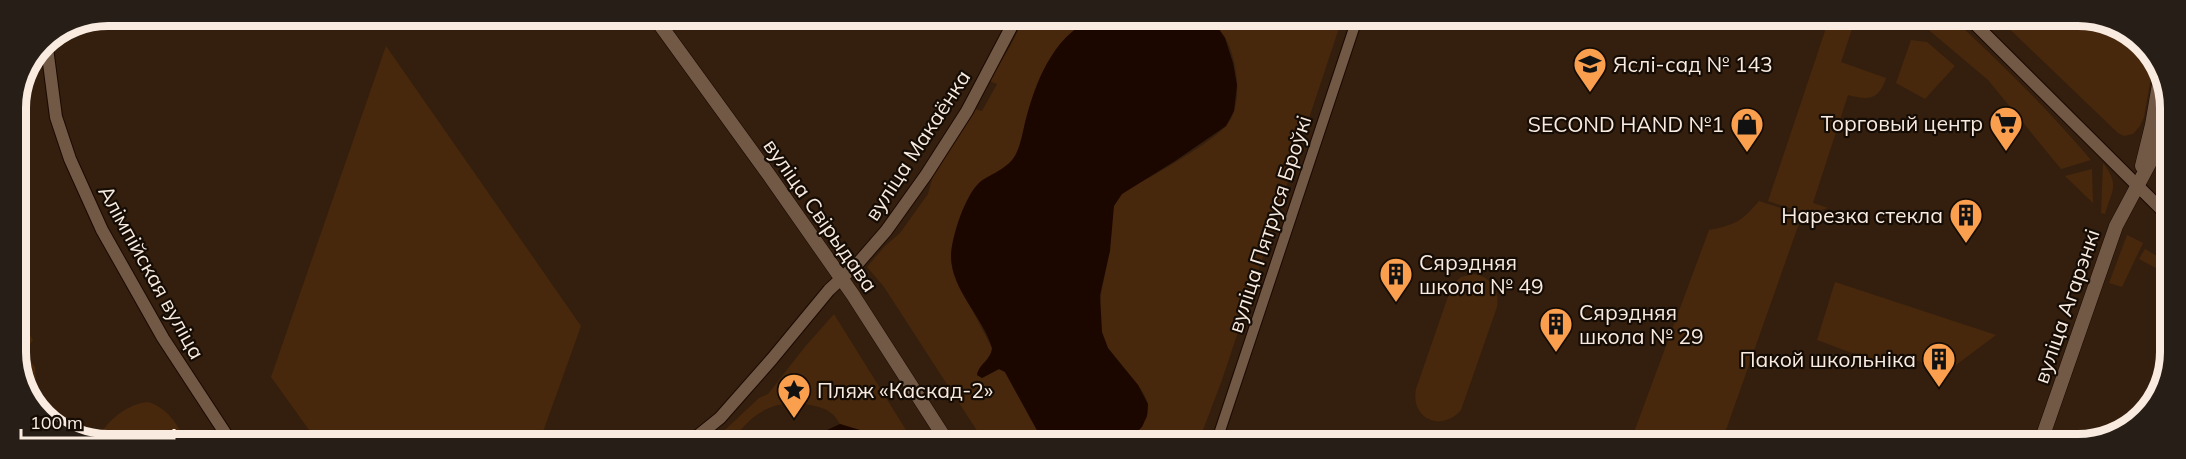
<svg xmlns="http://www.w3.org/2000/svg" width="2186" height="459" font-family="Mulish,sans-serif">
<rect width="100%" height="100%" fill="#341f0e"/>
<path fill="#47280c" d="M 1025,16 L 1099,16 C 1060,33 1041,70 1029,109 C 1024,125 1022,143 1014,158 C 1004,174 982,178 971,193 L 957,228 L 952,246 L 951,261 L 954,275 L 992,348 C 991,360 979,364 977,375 L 982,378 L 999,369 L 1005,372 L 1044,443 L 985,443 L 884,287 L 867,267 L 885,246 L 900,233 L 928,194 L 934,172 L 975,109 L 982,111 L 997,84 L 989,81 L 1011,45 Z
M 1189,16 L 1343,16 L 1222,380 L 1198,443 L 1125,443 C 1134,434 1150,420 1148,406 C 1146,386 1117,365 1107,347 C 1090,314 1107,277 1110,244 C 1112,231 1109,216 1115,204 C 1121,189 1142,182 1154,175 C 1173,164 1212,141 1226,126 C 1246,105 1237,47 1218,28 C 1210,20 1199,18 1189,16 Z
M 1830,16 L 1856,17 L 1841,62 L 1886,78 C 1879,101 1867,100 1848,95 L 1813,203 L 1828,208 L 1807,214 L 1768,201 Z
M 1919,17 L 1951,17 C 2000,62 2048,109 2091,160 L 2061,169 L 1988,80 L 1917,20 Z
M 1997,17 L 2097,17 L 2144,42 L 2154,60 L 2144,117 L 2140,126 L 2133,134 L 2124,136 L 2118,133 Z
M 1911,40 L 1927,42 L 1955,66 L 1925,99 L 1896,83 Z
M 386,46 L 581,326 L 539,443 L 338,442 L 312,434 L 271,377 Z
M 2103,163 C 2120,185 2112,190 2105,214 L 2101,213 Z
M 2092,169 L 2093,203 L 2065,176 Z
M 1759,201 L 1802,215 L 1721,444 L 1630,443 L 1709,230 C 1737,224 1741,222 1759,201 Z
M 2127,235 L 2143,243 L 2122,287 L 2109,283 Z
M 2145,249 L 2169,263 L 2169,304 L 2163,303 L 2163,287 L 2167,274 L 2139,259 Z
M 1474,274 C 1491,277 1500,290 1497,307 L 1461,410 C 1441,433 1410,418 1416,389 L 1452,285 L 1461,277 Z
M 1835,282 L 1996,335 L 1948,371 L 1912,359 L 1895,369 L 1817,340 Z
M 834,314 L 914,443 L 877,443 L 863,431 L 840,424 C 834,413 827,409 815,406 C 777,397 752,411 731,443 L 711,443 L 759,398 L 768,394 L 804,348 Z
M 17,321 L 25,326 L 33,340 L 24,352 L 35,367 L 37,396 L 40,408 L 45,419 L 42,417 L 17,370 Z
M 148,402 C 168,408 178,425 186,442 L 97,442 C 103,423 128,403 148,402 Z"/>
<path fill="#1c0600" d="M 1099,16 L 1189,16 L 1207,21 L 1218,28 L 1225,38 L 1233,63 L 1237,85 L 1234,111 L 1226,126 L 1175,161 L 1122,194 L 1114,206 L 1110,251 L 1100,295 L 1102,332 L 1108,348 L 1138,385 L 1148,404 L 1147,416 L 1142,427 L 1125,443 L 1044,443 L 1005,372 L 999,369 L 982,378 L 977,375 C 979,364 991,360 992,348 C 983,317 952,291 951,257 C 951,238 965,195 980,182 C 992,173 1008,169 1016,154 C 1022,142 1023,128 1027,115 C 1038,75 1057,31 1099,16 Z
M 840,424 L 863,431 L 877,443 L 805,443 L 812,437 Z"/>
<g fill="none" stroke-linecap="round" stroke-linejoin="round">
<defs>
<path id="minor" d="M 1216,443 L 1358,16"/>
<path id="tertiary" d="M 1968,17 L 2169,217
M 46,40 L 56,117 L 70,159 L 102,230 L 163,338 L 231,442
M 689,443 L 720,418 L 772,359 L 829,290 L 859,262 L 886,231 L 926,175 L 967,111 L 1017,16"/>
<path id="secondary" d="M 653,15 L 769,175 L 853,295 L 948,443
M 2142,166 L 2152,125 L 2161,73
M 2040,444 L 2116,226 L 2156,151 L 2169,101"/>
</defs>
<use href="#minor" stroke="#1b0800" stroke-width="12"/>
<use href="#tertiary" stroke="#1b0800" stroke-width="14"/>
<use href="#secondary" stroke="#1b0800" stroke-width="15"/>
<use href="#minor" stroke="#715946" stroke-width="10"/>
<use href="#tertiary" stroke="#715946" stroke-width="12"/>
<use href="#secondary" stroke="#715946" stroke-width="14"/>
</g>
<defs>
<symbol id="school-pin" viewBox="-11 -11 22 30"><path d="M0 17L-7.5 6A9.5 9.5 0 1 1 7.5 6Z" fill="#fa9f4e" stroke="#150c05"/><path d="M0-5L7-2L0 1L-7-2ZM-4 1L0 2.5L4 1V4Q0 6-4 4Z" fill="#111"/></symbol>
<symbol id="supermarket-pin" viewBox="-11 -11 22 30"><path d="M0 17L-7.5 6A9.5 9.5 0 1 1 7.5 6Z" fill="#fa9f4e" stroke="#150c05"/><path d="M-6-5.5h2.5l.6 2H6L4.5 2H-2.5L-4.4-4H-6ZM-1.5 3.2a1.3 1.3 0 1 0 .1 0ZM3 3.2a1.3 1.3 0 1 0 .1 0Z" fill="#111"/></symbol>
<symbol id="shop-pin" viewBox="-11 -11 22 30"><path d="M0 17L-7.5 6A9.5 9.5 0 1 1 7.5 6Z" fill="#fa9f4e" stroke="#150c05"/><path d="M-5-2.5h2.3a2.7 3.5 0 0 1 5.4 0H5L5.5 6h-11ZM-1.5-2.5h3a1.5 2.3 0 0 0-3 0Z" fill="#111"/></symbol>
<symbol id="building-pin" viewBox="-11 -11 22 30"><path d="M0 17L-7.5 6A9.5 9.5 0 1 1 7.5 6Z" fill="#fa9f4e" stroke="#150c05"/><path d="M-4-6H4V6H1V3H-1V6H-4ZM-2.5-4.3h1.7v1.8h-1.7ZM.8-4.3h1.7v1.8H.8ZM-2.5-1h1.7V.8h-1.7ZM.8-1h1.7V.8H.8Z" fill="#111"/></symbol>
<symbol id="sight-pin" viewBox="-11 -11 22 30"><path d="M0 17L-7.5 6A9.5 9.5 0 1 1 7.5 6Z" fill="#fa9f4e" stroke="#150c05"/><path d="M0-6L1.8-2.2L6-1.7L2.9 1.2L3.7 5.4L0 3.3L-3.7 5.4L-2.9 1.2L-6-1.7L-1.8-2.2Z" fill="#111"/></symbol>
</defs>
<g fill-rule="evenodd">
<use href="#school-pin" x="1571" y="45" width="38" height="52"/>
<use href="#supermarket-pin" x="1987" y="104" width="38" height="52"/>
<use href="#shop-pin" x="1728" y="105" width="38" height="52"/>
<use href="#building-pin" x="1947" y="196" width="38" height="52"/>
<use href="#building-pin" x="1377" y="255" width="38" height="52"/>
<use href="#building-pin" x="1537" y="305" width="38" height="52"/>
<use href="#building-pin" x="1920" y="340" width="38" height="52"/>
<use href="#sight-pin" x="775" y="371" width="38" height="52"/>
</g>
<g text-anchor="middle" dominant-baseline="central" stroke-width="4.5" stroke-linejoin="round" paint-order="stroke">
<g font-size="21" fill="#f9ebe0" stroke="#150c05" text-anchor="start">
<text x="1613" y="64">Яслі-сад № 143</text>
<text x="1983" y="123" text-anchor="end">Торговый центр</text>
<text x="1724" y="124" text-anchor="end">SECOND HAND №1</text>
<text x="1943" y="215" text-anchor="end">Нарезка стекла</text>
<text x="1419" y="262">Сярэдняя<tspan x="1419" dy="24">школа № 49</tspan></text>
<text x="1579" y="312">Сярэдняя<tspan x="1579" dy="24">школа № 29</tspan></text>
<text x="1916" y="359" text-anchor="end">Пакой школьніка</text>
<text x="817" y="390">Пляж «Каскад-2»</text>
</g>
<g font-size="21" fill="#f9ebe0" stroke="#150c05">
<text transform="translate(917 145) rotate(-57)">вуліца Макаёнка</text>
<text transform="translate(821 215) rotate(55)">вуліца Свірыдава</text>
<text transform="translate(1269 224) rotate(-72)">вуліца Пятруся Броўкі</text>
<text transform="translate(152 272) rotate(61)">Алімпійская вуліца</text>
<text transform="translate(2066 306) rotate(-71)">вуліца Агарэнкі</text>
</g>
</g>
<path d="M0 0H2186V459H0ZM108 26H2078A82 82 0 0 1 2160 108V352A82 82 0 0 1 2078 434H108A82 82 0 0 1 26 352V108A82 82 0 0 1 108 26Z" fill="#271e17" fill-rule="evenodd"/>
<path fill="none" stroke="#f9ebe0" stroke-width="8" d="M108 26H2078A82 82 0 0 1 2160 108V352A82 82 0 0 1 2078 434H108A82 82 0 0 1 26 352V108A82 82 0 0 1 108 26Z"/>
<path d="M21 429v9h153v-9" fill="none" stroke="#f9ebe0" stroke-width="3"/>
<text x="30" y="429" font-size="18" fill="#f9ebe0" stroke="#150c05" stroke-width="4.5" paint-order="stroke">100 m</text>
</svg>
